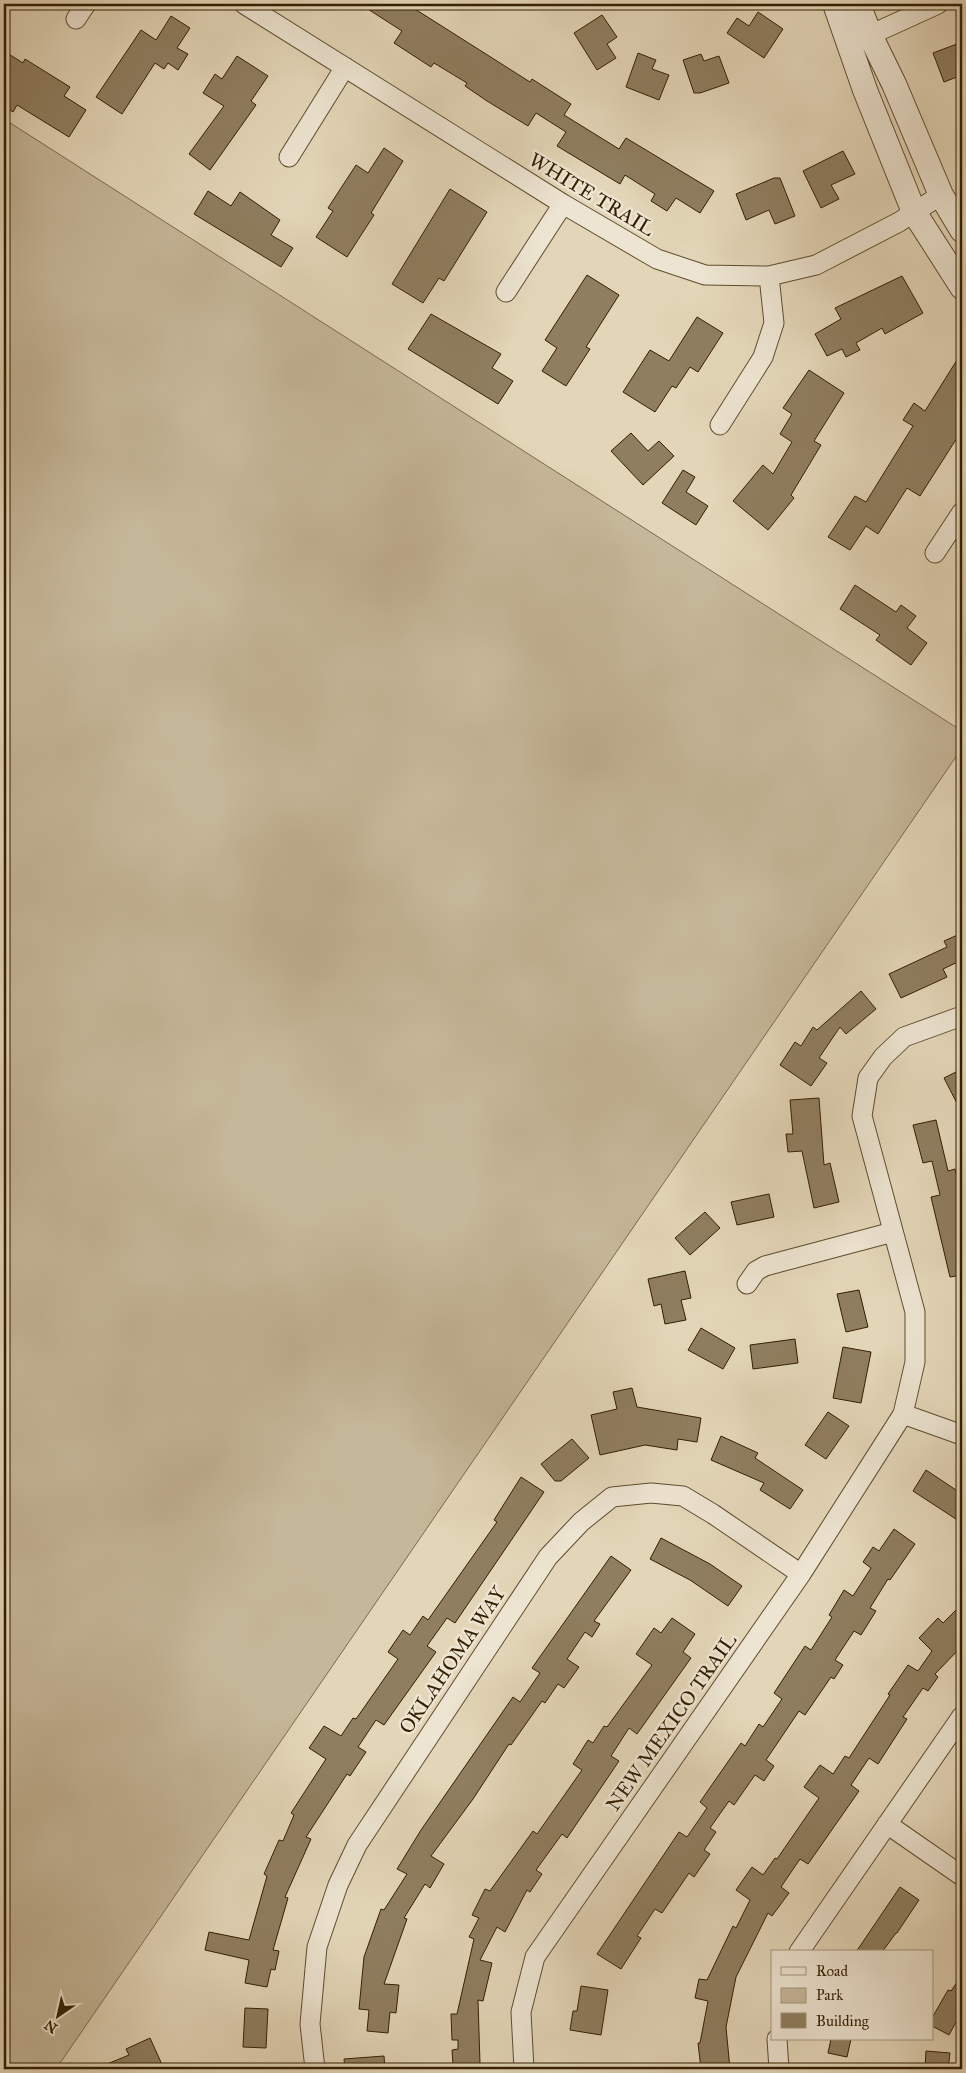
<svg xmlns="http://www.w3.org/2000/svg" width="966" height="2073" font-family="'IM FELL Great Primer',serif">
<rect width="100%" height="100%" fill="#e3d6b8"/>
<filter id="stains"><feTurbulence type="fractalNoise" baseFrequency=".004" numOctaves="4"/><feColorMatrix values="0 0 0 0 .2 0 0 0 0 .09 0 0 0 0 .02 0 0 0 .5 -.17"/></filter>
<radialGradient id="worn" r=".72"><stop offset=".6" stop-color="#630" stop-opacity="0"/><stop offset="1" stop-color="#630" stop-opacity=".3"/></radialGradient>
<path fill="#c5b799" stroke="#7c6a4d" d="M 4,119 L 962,731 L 962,748 L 56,2069 L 4,2069 Z"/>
<path fill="#8f7e60" stroke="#331e01" d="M 360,4 L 407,4 L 530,82 L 532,79 L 571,104 L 564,115 L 619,149 L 626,138 L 714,191 L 700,213 L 676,198 L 667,211 L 651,201 L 655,194 L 625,175 L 620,184 L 557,146 L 566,132 L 536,113 L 528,126 L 487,101 L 465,86 L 467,83 L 434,63 L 431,67 L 394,43 L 402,31 Z
M 758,12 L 783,29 L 764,58 L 727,33 L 737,18 L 749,26 Z
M 602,15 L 617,37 L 607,44 L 616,58 L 597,70 L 574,33 Z
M 171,16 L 190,28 L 177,48 L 188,54 L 178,70 L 168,63 L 164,69 L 155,63 L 122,114 L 96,97 L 141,30 L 156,40 Z
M 962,42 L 962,75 L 944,82 L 933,53 Z
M 4,51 L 23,63 L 25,59 L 70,87 L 64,96 L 86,110 L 69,137 L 17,105 L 13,112 L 4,106 Z
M 638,53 L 656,60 L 652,69 L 669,75 L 659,100 L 626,87 Z
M 701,54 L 704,61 L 719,56 L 729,83 L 700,93 L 694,93 L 683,60 Z
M 237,56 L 268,76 L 251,101 L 256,105 L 210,170 L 189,154 L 224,106 L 203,93 L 215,74 L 222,79 Z
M 384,148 L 403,161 L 371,213 L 374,215 L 347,257 L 316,237 L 333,211 L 328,208 L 356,165 L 368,173 Z
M 843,151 L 855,174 L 831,185 L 839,199 L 821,208 L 803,171 Z
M 774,178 L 780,178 L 795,216 L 775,224 L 769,210 L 746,220 L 736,194 Z
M 450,189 L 487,212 L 444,281 L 439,278 L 423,303 L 392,284 Z
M 208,191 L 231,206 L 240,192 L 280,220 L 271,235 L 293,248 L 281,267 L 194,214 Z
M 587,275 L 619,295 L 586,347 L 590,349 L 566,386 L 542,371 L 557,348 L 545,340 Z
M 902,276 L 923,313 L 885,334 L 882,328 L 856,343 L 860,350 L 846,357 L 842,349 L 827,356 L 815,334 L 841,319 L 835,308 Z
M 431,314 L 501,354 L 492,368 L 513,381 L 498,404 L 408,349 Z
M 697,317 L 723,333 L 698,372 L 690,367 L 676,388 L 672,386 L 655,412 L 623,392 L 650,350 L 669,361 Z
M 962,352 L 962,430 L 920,496 L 907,488 L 878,534 L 866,526 L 850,550 L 828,537 L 855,496 L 866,502 L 913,426 L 903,420 L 914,403 L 925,411 Z
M 809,370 L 844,393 L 814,441 L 821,445 L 791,495 L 794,498 L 768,530 L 733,501 L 763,465 L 773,474 L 792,442 L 780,434 L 792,414 L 783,408 Z
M 631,433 L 648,451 L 659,441 L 674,456 L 643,485 L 611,451 Z
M 683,470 L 695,477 L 686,492 L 708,506 L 696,525 L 662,503 Z
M 855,585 L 896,612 L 901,605 L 916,616 L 907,628 L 927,643 L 911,665 L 876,640 L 880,635 L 840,609 Z
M 962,933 L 962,960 L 943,969 L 947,977 L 901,998 L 889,974 L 947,947 L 944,941 Z
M 861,991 L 876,1009 L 846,1034 L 840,1027 L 819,1058 L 827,1063 L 811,1086 L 780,1065 L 795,1042 L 801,1046 L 813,1027 L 817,1030 Z
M 962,1069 L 962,1113 L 944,1078 Z
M 819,1098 L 824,1165 L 830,1163 L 839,1202 L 814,1208 L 802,1151 L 788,1152 L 786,1134 L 793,1134 L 790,1100 Z
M 936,1120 L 948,1171 L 955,1169 L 960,1190 L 962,1189 L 962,1275 L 950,1277 L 931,1197 L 940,1195 L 932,1161 L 923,1163 L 913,1125 Z
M 769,1194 L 774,1217 L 737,1225 L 731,1202 Z
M 705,1212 L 720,1228 L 690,1255 L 675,1238 Z
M 685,1271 L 691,1298 L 681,1300 L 686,1320 L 665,1324 L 661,1304 L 654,1306 L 648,1279 Z
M 859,1290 L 868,1327 L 846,1332 L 837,1294 Z
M 701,1328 L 735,1348 L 723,1369 L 688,1350 Z
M 795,1339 L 798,1363 L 753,1369 L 750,1345 Z
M 843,1347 L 871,1352 L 861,1403 L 833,1398 Z
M 632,1388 L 637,1407 L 701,1418 L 697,1442 L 678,1439 L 677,1450 L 645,1445 L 600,1455 L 591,1415 L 617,1409 L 613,1392 Z
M 828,1412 L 849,1426 L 826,1459 L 805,1445 Z
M 721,1436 L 758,1453 L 755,1458 L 803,1490 L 790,1509 L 760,1490 L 764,1483 L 711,1460 Z
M 572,1439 L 589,1458 L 561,1481 L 555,1481 L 541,1464 Z
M 926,1470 L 962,1494 L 962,1523 L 913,1491 Z
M 521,1477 L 544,1492 L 455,1623 L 447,1618 L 427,1646 L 436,1652 L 384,1725 L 376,1720 L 358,1747 L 366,1752 L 350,1776 L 347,1774 L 306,1837 L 311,1839 L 285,1897 L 288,1898 L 273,1950 L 279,1951 L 275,1970 L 271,1969 L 267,1987 L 245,1983 L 249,1960 L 205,1950 L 209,1932 L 249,1940 L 267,1876 L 264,1874 L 279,1840 L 283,1841 L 294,1815 L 291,1813 L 326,1759 L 309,1748 L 324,1726 L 341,1736 L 353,1718 L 356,1719 L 398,1659 L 388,1652 L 403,1630 L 410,1635 L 423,1616 L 428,1620 L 497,1522 L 494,1520 Z
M 894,1529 L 915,1544 L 890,1580 L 888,1579 L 870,1608 L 876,1611 L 861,1635 L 854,1631 L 835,1660 L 843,1665 L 834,1679 L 831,1677 L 805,1715 L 799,1711 L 766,1760 L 774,1766 L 764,1781 L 755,1775 L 734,1805 L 729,1801 L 710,1828 L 716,1832 L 704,1850 L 710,1854 L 694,1877 L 689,1873 L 662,1913 L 655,1909 L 637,1936 L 641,1938 L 621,1969 L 597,1954 L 679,1832 L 687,1837 L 707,1808 L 700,1802 L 741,1743 L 745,1746 L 759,1724 L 763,1727 L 782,1699 L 774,1693 L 805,1646 L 811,1650 L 832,1617 L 829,1615 L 844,1590 L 853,1596 L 871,1568 L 863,1562 L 873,1547 L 879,1551 Z
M 661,1538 L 710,1564 L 742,1586 L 728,1606 L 690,1580 L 650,1559 Z
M 611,1556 L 631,1570 L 594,1621 L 600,1624 L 592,1637 L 585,1632 L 567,1659 L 579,1667 L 564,1688 L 558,1684 L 545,1703 L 542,1701 L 511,1745 L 509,1744 L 473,1799 L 431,1856 L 444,1864 L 430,1888 L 425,1884 L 404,1918 L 407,1919 L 384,1984 L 399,1985 L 396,2013 L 390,2012 L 388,2033 L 367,2031 L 369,2010 L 359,2009 L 364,1957 L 381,1909 L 384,1910 L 407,1874 L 397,1869 L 421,1830 L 513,1697 L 520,1702 L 540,1673 L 532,1668 Z
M 962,1604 L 962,1646 L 935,1674 L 938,1677 L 928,1691 L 923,1688 L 903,1717 L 907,1719 L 878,1764 L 869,1758 L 851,1785 L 859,1791 L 808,1864 L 800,1859 L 781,1887 L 789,1893 L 772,1916 L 768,1913 L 736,1977 L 726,2027 L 730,2069 L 701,2069 L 698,2043 L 700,2043 L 708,2001 L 695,1998 L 699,1979 L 707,1980 L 733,1926 L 736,1928 L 750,1900 L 736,1890 L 752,1867 L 763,1875 L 775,1858 L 777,1859 L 819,1798 L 804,1787 L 820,1765 L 833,1774 L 845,1756 L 849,1758 L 890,1695 L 888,1694 L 908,1665 L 918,1671 L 932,1651 L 919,1638 L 938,1618 L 943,1623 Z
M 672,1618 L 695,1634 L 683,1652 L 691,1658 L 637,1734 L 629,1728 L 611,1756 L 619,1761 L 567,1838 L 562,1834 L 536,1870 L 542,1874 L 530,1892 L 527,1890 L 505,1932 L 497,1927 L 480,1960 L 492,1963 L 483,2001 L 478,2000 L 480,2064 L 453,2065 L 452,2050 L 458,2049 L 458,2040 L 452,2040 L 451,2014 L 457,2014 L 474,1939 L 469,1937 L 479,1918 L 472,1915 L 485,1889 L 490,1891 L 533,1831 L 537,1834 L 582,1770 L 573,1764 L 588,1740 L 593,1743 L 604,1726 L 607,1727 L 652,1665 L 636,1654 L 654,1628 L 661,1633 Z
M 900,1887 L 919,1900 L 897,1933 L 896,1933 L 882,1952 L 856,1952 Z
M 962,1975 L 962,2011 L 949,2035 L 932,2026 L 932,2018 L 948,1990 L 951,1991 Z
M 581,1986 L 608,1990 L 601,2035 L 570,2030 L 573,2011 L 577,2011 Z
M 245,2008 L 268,2009 L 266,2048 L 243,2047 Z
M 150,2038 L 164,2069 L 95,2069 L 129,2055 L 126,2049 Z
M 831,2039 L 851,2039 L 847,2057 L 828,2053 Z
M 926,2051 L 950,2053 L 948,2069 L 925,2069 Z
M 384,2056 L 385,2069 L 345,2069 L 344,2059 Z"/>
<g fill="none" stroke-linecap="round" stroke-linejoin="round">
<defs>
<path id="minor" d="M 244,4 L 563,204 L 657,259 L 705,275 L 769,276 L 816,265 L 899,222 L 941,195
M 76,19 L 86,4
M 856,37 L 870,35 L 938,4
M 289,157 L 345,67
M 506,292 L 563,204
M 720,425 L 763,357 L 774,323 L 769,276
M 935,553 L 962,512
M 747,1284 L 756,1271 L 765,1266 L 893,1232
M 903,1414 L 962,1435
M 887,1824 L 962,1876
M 799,1952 L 962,1716
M 777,2039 L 779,2069
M 315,2069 L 310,2024 L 317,1947 L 338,1885 L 357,1845 L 548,1557 L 581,1522 L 612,1497 L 651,1493 L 683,1496 L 713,1514 L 801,1574
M 524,2069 L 521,2012 L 535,1957 L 801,1574 L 903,1414 L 915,1362 L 915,1312 L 862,1116 L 868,1078 L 883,1057 L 904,1037 L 962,1016"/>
<path id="tertiary" d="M 835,4 L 865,90 L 914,212 L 962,287
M 858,4 L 870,35 L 894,84 L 941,195 L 962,230"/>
</defs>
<use href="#minor" stroke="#5f4c2f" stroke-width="21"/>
<use href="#tertiary" stroke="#5f4c2f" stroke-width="26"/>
<use href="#minor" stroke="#ede4d1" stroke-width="19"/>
<use href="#tertiary" stroke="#ede4d1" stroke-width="24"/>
</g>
<g text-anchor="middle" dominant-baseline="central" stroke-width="5" stroke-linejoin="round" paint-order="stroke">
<g font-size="20" fill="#331e01" stroke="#ede4d1">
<text transform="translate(592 194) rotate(31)">WHITE TRAIL</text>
<text transform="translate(452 1660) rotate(-56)">OKLAHOMA WAY</text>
<text transform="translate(671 1722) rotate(-55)">NEW MEXICO TRAIL</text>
</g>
</g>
<rect width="966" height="2073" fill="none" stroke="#e3d6b8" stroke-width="20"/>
<rect x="5" y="5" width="956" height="2063" fill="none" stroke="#331e01" stroke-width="2.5"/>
<rect x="10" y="10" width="946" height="2053" fill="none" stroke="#331e01"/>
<rect x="771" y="1950" width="162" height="90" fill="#ede4d1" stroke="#a3957e"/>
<rect x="781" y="1967" width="25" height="8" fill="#ede4d1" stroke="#a3957e"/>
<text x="816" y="1976" font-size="15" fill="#331e01">Road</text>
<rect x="781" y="1988" width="25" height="15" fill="#c5b799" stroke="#a3957e"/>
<text x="816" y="2000" font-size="15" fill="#331e01">Park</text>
<rect x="781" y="2013" width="25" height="15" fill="#8f7e60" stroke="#a3957e"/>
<text x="816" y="2026" font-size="15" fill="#331e01">Building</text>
<g transform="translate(58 2016) rotate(214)" stroke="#ede4d1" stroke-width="4" paint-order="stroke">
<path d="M0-4L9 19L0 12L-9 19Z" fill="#331e01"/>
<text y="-8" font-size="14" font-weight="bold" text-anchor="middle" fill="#331e01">N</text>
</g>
<rect width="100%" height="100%" filter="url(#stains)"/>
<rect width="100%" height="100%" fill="url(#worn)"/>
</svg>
